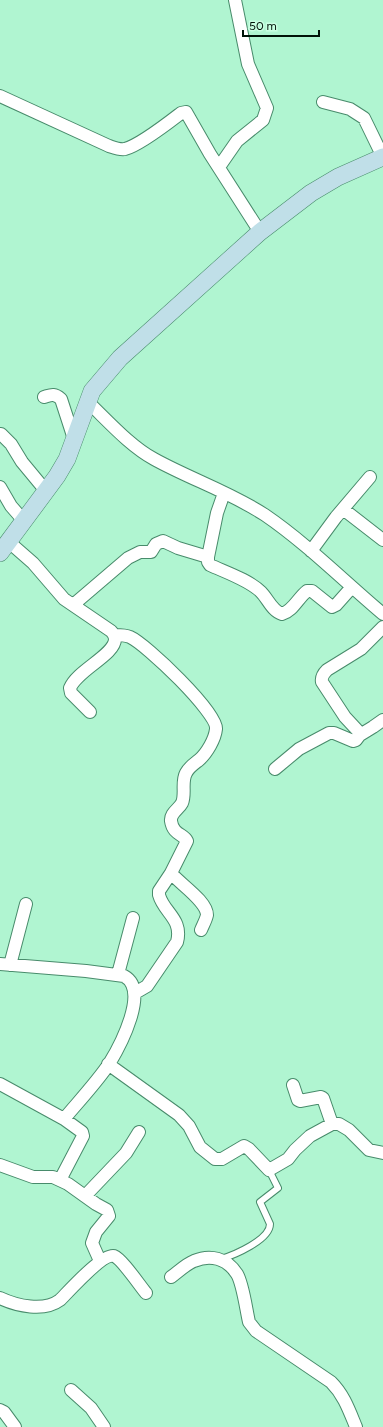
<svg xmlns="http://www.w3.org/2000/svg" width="383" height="1427" font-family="Figtree,sans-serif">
<rect width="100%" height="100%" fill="#b0f5d1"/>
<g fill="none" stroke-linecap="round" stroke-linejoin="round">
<defs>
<path id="lane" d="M 221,1259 C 234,1255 270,1240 270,1224 L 260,1202 L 278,1188 L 269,1170"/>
<path id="street" d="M 0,96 L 109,146 C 115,148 120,150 125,149 C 140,145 168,123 181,113 L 186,112 L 210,154 L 260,232
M 323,102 L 350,109 L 364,118 L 383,157
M 219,167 L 237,141 L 263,120 L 267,108 L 248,64 L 235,0
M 44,397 C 51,395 54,393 61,399 L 74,439
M 88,402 C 108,421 130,446 154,459 C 190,479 230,492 265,515 C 306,543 345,582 383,614
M 1,434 L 11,444 L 22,462 L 46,491
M 0,487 L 11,506 L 24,521
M 224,493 L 217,513 L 208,557 L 208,562 L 210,565 C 225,572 249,580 261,592 C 268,599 272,611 282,614 C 293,611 298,598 307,591 L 312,591 L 332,607 L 336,605 L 352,587
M 343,509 L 383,540
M 9,542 L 33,563 L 64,599 L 111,631 C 113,633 115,636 115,639 C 115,655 77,670 70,688 L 71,693 L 90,712
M 311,551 L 336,517 L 370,477
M 73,605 L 128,558 L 140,552 L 151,552 L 156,544 L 163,541 L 178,548 L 208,557
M 115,635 C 119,635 125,635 130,637 C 146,644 218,713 216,729 C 215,739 207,753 199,760 C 194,764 189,767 186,773 C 181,782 186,794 182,803 C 179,809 170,813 171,821 C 173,835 184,834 187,841 L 171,873 L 159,891 L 159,895 C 164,913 183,919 177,942 L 147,986 L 135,993
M 360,735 L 373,727 L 383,720
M 275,769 L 299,749 L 329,733 L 334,733 L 353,741 L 356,740 L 359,736 L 358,731 L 345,717 L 322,682 C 321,677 323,674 327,670 L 361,649 L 383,627
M 171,873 C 180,884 207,901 207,915 C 206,920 203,925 201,930
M 0,964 L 86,971 L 124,976 C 150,990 120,1046 109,1064 C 96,1083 79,1101 64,1119 L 0,1084
M 10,965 L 26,904
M 118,974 L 133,918
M 108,1064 L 179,1115 L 189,1126 L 200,1147 L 215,1159 L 222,1159 L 244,1146 L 249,1149 L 269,1170 L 288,1159 L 295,1150 L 310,1136 L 332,1124 L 339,1124 L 349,1130 L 369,1150 L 383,1153
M 293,1085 L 298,1100 L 300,1101 L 321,1097 L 323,1098 L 332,1124
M 0,1165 L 33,1177 L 53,1177 L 68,1184 L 96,1204 L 107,1210 L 109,1216 L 96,1232 L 92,1243 L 100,1261
M 60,1180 L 83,1136 L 82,1132 L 64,1119
M 85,1196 L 126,1153 L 139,1132
M 171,1277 C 178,1272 186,1264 194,1261 C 210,1254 227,1258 237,1274 C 243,1284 246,1309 249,1322 L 256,1331 L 331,1382 C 344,1395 349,1410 356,1427
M 0,1298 C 17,1306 44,1312 60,1300 C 69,1291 103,1253 114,1256 C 122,1259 140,1286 146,1293
M 71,1390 L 91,1408 L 104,1427
M 0,1410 L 4,1412 L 15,1427"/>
<path id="secondary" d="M 0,553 L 57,476 L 67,459 L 92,391 L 120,358 L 260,232 L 311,193 L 338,177 L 383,157"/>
</defs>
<use href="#lane" stroke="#488b6b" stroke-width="8"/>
<use href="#street" stroke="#488b6b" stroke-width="14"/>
<use href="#secondary" stroke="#488b6b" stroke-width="18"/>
<use href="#lane" stroke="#fff" stroke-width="6"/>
<use href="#street" stroke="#fff" stroke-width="12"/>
<use href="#secondary" stroke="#c0dfe8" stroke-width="17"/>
</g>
<path d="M243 30v6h76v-6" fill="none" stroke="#001207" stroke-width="2"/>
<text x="249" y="30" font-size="12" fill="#001207" stroke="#c9ffe2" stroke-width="3" paint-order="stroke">50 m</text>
</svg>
